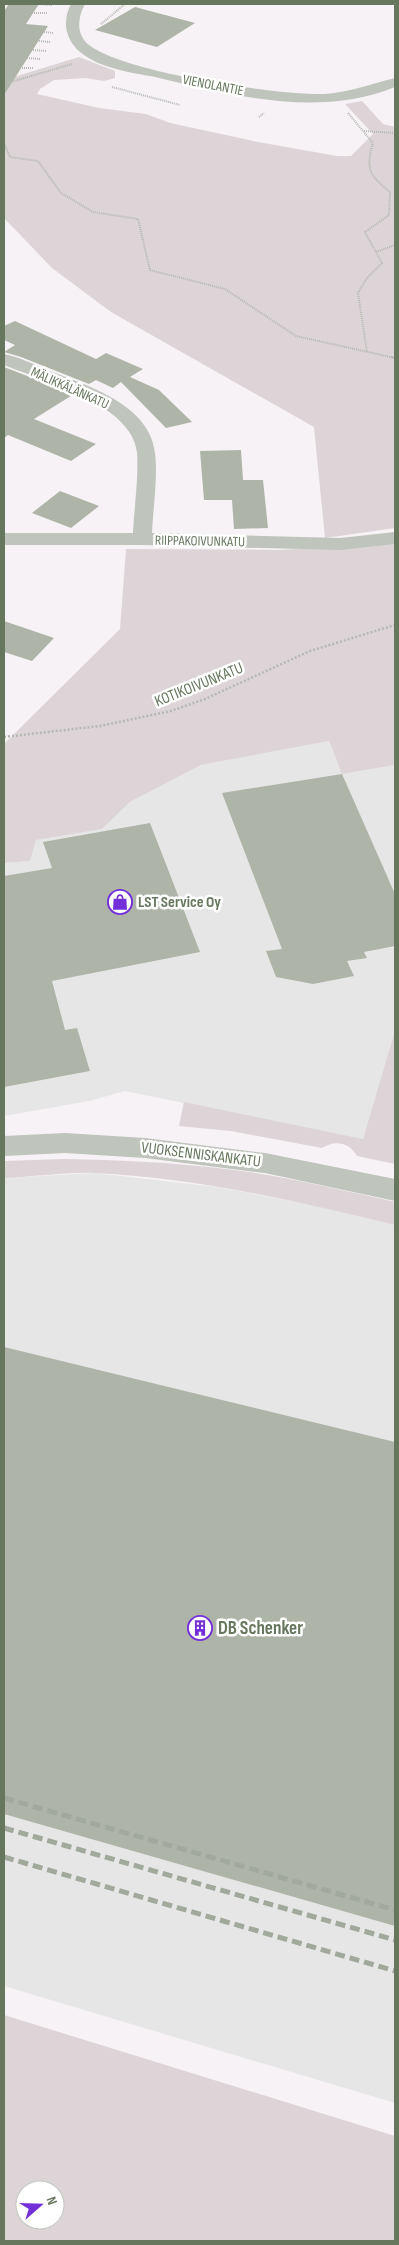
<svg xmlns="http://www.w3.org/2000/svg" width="399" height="2245" font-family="'Sofia Sans Condensed',sans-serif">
<rect width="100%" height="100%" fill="#f6f2f5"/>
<path fill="#e6e6e6" d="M 329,741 L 342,774 L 395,765 L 395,1030 L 363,1139 L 125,1091 L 89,1101 L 4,1116 L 4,863 L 30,861 L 35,840 L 102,829 L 130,802 L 201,765 Z
M 94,1173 L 217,1187 L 318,1206 L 395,1225 L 395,1913 L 4,1803 L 4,1178 Z
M 4,1806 L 395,1919 L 395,2103 L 4,1986 Z"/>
<path fill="#dcd4d6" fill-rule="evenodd" d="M 79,57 L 115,71 L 115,78 L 104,81 L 86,78 L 54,80 L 40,89 L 37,94 L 99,108 L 146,114 L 170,123 L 258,142 L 337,156 L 351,156 L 373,134 L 345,104 L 362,101 L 383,124 L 395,127 L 395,528 L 325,538 L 314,427 L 111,312 L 52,268 L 4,218 L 4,75 L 17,76 Z
M 395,544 L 395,765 L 342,774 L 329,741 L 201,765 L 130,802 L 102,829 L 36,840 L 30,861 L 4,863 L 4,744 L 120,629 L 126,549 L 278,550 Z
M 395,1030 L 395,1164 L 357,1156 C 349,1142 335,1140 322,1148 L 231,1131 L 179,1126 L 184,1102 L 363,1139 Z
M 65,1159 C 116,1160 166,1162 217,1168 C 277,1174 336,1189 395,1202 L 395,1225 C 297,1201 197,1178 95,1173 C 65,1172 34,1177 4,1178 L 4,1161 Z
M 4,2015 L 395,2136 L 395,2241 L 4,2241 ZM 25,2190 L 55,2190 L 55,2220 L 25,2220 Z"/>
<path fill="#aeb5a8" d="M 9,4 L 39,4 L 26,24 L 48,26 L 4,95 L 4,11 Z
M 135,7 L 195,23 L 157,47 L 95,30 Z
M 15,321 L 96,359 L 106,353 L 143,369 L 130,377 L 159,390 L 192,422 L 166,428 L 121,382 L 113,388 L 96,380 L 89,384 L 21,357 L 4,352 L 15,345 L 4,340 L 4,326 Z
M 4,367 L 74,394 L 34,419 L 96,444 L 71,461 L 8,435 L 4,438 Z
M 241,450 L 243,480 L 263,480 L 268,528 L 234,529 L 232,500 L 204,500 L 200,451 Z
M 60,491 L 99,506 L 71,528 L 32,513 Z
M 4,621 L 54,638 L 32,661 L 4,652 Z
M 342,774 L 395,894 L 395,946 L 364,952 L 367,958 L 347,961 L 354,976 L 313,984 L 276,977 L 266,951 L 282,949 L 222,793 Z
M 150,823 L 200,952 L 52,981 L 65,1030 L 77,1028 L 90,1071 L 4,1087 L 4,876 L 52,868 L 43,842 Z
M 4,1347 L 395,1442 L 395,1926 L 4,1814 Z"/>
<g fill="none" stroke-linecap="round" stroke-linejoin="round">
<path stroke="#b5b9b3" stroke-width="2" stroke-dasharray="1 1" stroke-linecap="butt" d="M 39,4 L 53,5
M 34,13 L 47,13
M 101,24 L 125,4
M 44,32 L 53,33
M 39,41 L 51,42
M 33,50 L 47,51
M 27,58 L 40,59
M 22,68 L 34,68
M 4,84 L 72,64
M 112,87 L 180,105
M 348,113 L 373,143 C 365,169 370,176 390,192 L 389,215 L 365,232 L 382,263 L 367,278 L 358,293 L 367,352
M 259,117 L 264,113
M 364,131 L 395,133
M 4,143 L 10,157 L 38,161 L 61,193 L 93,212 L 138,219 L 150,270 L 225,289 L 296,336 L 395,358
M 376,252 L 395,245"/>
<path stroke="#b5b9b3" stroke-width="2.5" stroke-dasharray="2 2" stroke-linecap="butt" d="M 391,357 L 395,358
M 4,737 L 100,726 L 171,711 L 205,699 L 310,651 L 395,625"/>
<path fill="#bfc4bc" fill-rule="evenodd" d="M 71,4 L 85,4 C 79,15 76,29 84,40 C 107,71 283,96 325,94 C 350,92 371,84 395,78 L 395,87 C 373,96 348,101 325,102 C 267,105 211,90 155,77 C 130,72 101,69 80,52 C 65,39 62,21 71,4 Z
M 4,354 C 19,357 33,364 47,370 C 86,385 150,404 155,453 C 158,476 153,509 152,533 L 340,538 L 395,532 L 395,544 L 340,550 L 142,545 L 4,545 L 4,533 L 133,533 C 134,510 139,474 137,452 C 131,403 42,381 4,365 Z
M 65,1133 L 145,1138 L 265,1153 L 395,1179 L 395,1201 L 265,1173 L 145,1158 L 65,1153 L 4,1156 L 4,1136 Z"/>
<path stroke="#a1a99c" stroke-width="5" stroke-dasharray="10 5" stroke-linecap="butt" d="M 4,1798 L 395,1910
M 4,1828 L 395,1940
M 4,1857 L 395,1971"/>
</g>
<defs>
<symbol id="shop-ring" viewBox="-11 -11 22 22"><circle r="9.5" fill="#fff" stroke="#7430d8" stroke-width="1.5"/><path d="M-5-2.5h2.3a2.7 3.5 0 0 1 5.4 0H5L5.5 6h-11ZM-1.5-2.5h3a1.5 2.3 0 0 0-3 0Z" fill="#7430d8"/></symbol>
<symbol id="building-ring" viewBox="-11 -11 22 22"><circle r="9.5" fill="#fff" stroke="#7430d8" stroke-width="1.5"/><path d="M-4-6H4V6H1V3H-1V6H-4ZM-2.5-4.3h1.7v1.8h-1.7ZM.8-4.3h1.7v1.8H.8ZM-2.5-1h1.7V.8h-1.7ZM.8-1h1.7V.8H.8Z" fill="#7430d8"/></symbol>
</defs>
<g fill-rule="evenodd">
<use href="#shop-ring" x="106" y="888" width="28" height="28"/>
<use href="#building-ring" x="186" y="1614" width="28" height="28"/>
</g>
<g text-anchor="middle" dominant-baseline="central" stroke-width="5" stroke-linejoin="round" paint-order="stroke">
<g font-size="14" fill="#67775e" stroke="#fff">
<text transform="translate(213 85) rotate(11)">VIENOLANTIE</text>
<text transform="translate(70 388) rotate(24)">MÄLIKKÄLÄNKATU</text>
<text transform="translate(200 541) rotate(1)">RIIPPAKOIVUNKATU</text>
</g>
<g font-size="16" fill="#67775e" stroke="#fff">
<text transform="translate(199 685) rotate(-22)">KOTIKOIVUNKATU</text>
<text transform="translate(201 1155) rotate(7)">VUOKSENNISKANKATU</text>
</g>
<g font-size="16" font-weight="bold" fill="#67775e" stroke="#fff" text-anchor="start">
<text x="138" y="902">LST Service Oy</text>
</g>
<g font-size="19" font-weight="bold" fill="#67775e" stroke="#fff" text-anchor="start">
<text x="218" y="1628">DB Schenker</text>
</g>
</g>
<rect width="399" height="2245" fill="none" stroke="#67775e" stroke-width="10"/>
<g transform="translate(40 2205) rotate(70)"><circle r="24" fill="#ffffff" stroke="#c2c9bf"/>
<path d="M0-4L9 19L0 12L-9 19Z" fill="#7430d8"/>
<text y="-8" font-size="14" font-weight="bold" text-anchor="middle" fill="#67775e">N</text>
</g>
</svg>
